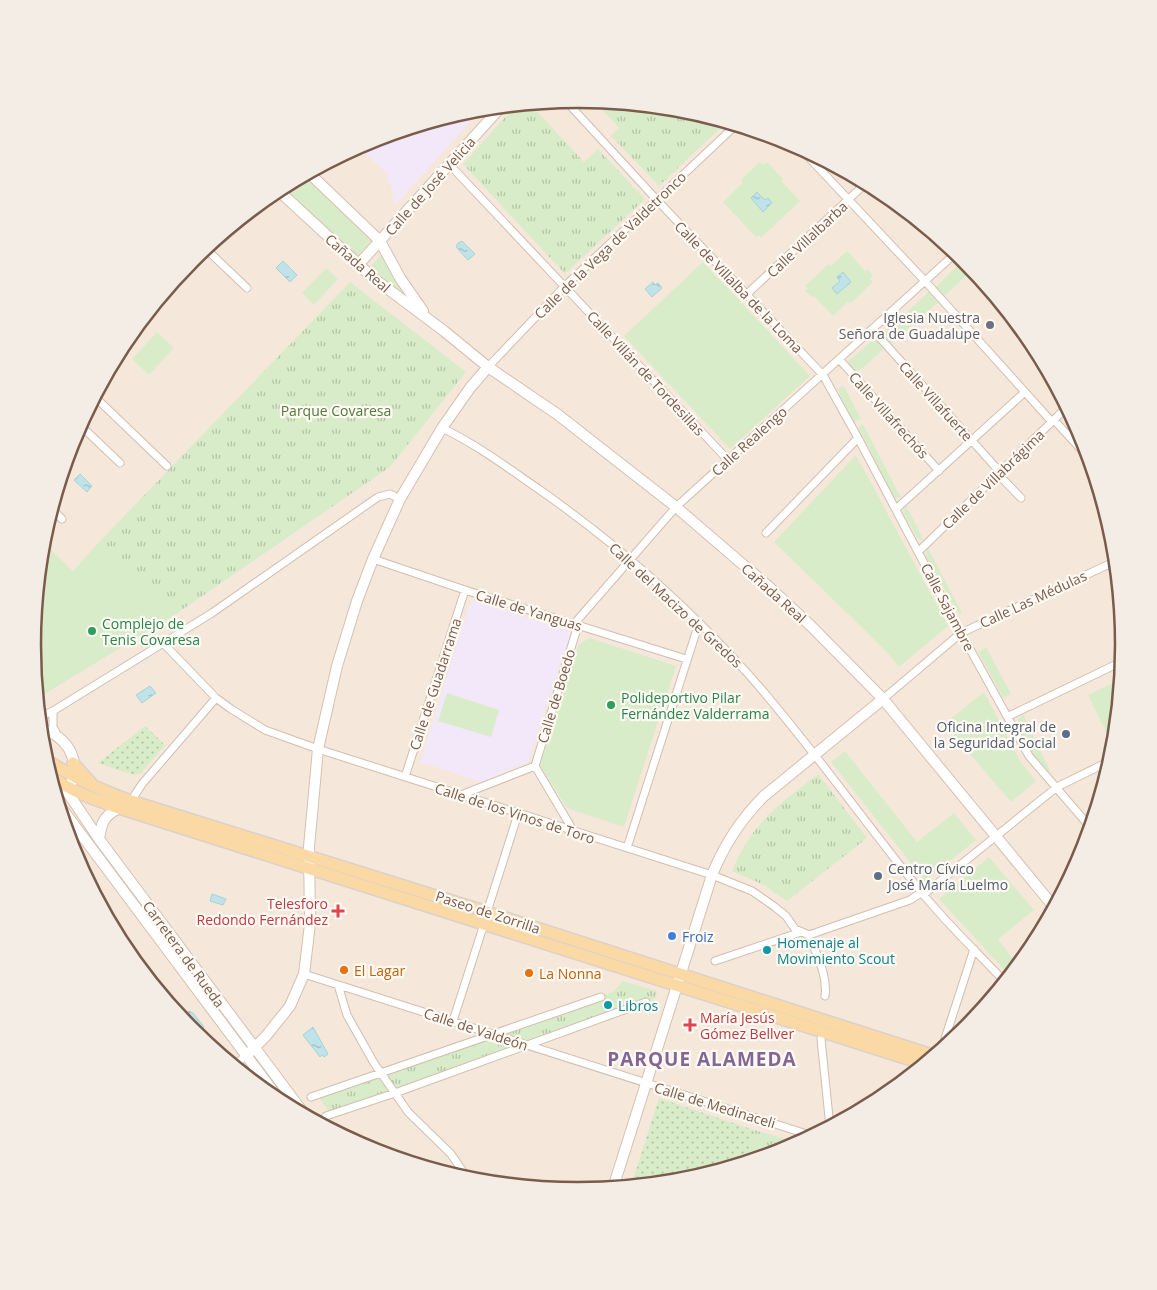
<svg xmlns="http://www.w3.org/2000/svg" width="1157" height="1290" font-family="'Open Sans',sans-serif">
<defs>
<pattern id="park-tufts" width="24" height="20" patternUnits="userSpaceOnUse" patternTransform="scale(1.25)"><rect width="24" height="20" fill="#d8ecc9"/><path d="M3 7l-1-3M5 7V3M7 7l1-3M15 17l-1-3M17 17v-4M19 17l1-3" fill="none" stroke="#b4c2a5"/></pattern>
<pattern id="garden-dots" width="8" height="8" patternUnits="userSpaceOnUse" patternTransform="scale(1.25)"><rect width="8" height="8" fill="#d8ecc9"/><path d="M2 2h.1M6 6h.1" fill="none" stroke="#b4c2a5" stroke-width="1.8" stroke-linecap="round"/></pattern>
<pattern id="water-ripples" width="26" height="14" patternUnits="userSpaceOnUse" patternTransform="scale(1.25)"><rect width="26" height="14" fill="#bfe3e8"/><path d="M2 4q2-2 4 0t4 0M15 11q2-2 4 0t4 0" fill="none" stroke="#a0bbbe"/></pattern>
</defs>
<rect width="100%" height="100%" fill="#fdf6ec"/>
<path fill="#f5e8da" d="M34 645a544 544 0 1 1 1088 0a544 544 0 1 1-1088 0Z"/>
<path fill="#f3e8fa" d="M 482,108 L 440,155 L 395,205 L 391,185 L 386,179 L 389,175 L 358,147 L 370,140 L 472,109 Z
M 471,600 L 571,632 L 528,762 L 481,782 L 420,762 Z"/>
<path fill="#d8ecc9" d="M 760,162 L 763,165 L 767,162 L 783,179 L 781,181 L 800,201 L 761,238 L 759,235 L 756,237 L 723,202 L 743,183 L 741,180 Z
M 306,174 L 374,238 L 356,258 L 281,188 Z
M 847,251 L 865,271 L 868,270 L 873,275 L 870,279 L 873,282 L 851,303 L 848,301 L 833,316 L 814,296 L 812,297 L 805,291 L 808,289 L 805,286 L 828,264 L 831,266 Z
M 383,253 L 421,310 L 368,269 Z
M 703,262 L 810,376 L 730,449 L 624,336 Z
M 958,265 L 967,275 L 944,296 L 936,287 Z
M 326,268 L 338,279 L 314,305 L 302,293 Z
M 929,292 L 938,302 L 891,344 L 882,334 Z
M 157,332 L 174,348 L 149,375 L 132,359 Z
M 875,338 L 885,348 L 857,373 L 848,362 Z
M 844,386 L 861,419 L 854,422 L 837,389 Z
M 863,424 L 901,498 L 897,498 L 894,497 L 858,427 Z
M 856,455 L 948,626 L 899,667 L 886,651 L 774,542 Z
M 906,505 L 924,541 L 917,538 L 903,512 Z
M 43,542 L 73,571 L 98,543 L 173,616 L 38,698 L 33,645 Z
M 928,548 L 962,613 L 959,615 L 925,555 Z
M 590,638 L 676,666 L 624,827 L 567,808 L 540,765 L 579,644 Z
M 986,647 L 1011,694 L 1003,698 L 978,652 Z
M 1121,679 L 1115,738 L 1110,740 L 1088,695 Z
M 984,692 L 1020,761 L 1036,781 L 1011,802 L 944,724 Z
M 447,693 L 499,710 L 491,737 L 438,721 Z
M 1023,714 L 1050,771 L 1048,772 C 1038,761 1016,734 1018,719 Z
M 845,751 L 917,842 L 954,813 L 976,840 L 925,881 L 831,762 Z
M 989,857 L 1034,910 L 998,939 L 1018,966 L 1010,976 L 939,899 Z"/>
<path fill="url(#park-tufts)" d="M 593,100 L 685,110 L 727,122 L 659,186 L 611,136 L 619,128 Z
M 530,104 L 584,162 L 598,149 L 645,199 L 565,274 L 463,164 L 516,105 Z
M 350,282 L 466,372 L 390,467 L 173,616 L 98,543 Z
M 818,774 L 867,838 L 787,901 L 764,885 L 732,871 C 752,823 778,805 818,774 Z
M 623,981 L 657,991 L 656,998 L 332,1116 L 316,1093 L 519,1025 L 613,992 Z
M 754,1130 L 799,1143 L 787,1150 L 747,1162 Z"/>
<path fill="url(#garden-dots)" d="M 145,726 L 165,745 L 141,773 L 134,775 L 98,763 Z
M 659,1098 L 754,1130 L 747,1162 L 685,1181 L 631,1186 Z"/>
<path fill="url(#water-ripples)" stroke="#a5d3da" d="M 757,192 L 765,200 L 768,198 L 772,203 L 763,212 L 751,198 Z
M 462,241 L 475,254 L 468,260 L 456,247 L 458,243 Z
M 283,261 L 297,275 L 290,282 L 276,268 Z
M 843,272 L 851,282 L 837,294 L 832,288 L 840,281 L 837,277 Z
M 653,282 L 655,285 L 658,283 L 662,288 L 652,297 L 645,289 Z
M 80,474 L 92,486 L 87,492 L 74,480 Z
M 150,686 L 156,693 L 142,703 L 136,695 Z
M 212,894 L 226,899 L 223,905 L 210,901 Z
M 189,1011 L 193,1013 L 204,1027 L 197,1032 L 186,1018 L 186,1014 Z
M 313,1027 L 328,1054 L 324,1057 L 322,1055 L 320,1057 L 303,1035 Z"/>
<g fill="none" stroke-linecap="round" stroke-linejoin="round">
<defs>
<path id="street" d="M 565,100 L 656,199 L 823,375 L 858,438 L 955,622 L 1029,756 L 1091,828
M 798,146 L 925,281 L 1052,422
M 449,164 L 728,460
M 205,248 L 247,288
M 954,255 L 1019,325
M 747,294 L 866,183
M 872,329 L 1000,472
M 839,359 L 939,471
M 488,367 L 565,286 L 736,125
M 95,397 L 167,466
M 1054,420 L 1087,456 L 1091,462
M 80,425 L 120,463
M 442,428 C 476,444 508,468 540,490 C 614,542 688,607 749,675 C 811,745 864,822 923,894 C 948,925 978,953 1005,982
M 998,474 L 1021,498
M 52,509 L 62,519
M 896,509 L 1025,392
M 766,533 L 858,438
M 918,552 L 1067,407
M 373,559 L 465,590 L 686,659
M 574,624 L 676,507 L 957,252
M 163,643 L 216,698 L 231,709 L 265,730 L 318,749 L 712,875 L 752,891 L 775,907 L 786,916 L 795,929 L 809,935 C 816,954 828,975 825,996
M 883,699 L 961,633 L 1116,561
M 53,711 L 53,727 L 58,736
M 1009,716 L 1123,661
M 40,717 L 53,711 L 212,613 L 378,497 L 390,494 L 400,499
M 405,777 L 465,590
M 461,795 L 535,766
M 131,801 L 142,784 L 216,698
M 574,832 L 535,766 L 578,625
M 627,848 L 699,623
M 923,895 L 1057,787 L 1112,760
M 487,912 L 518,814
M 809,935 L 910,900 L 922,892
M 715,961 L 801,932
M 304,974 L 813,1136
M 338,985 L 347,1015 L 374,1063 L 408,1112 L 451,1154 L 468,1179
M 453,1021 L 484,924
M 821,1039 L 830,1127
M 941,1051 L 974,949
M 234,1065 L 246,1056
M 311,1097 L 601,997
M 326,1116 L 395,1093 L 646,1002"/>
<path id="secondary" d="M 309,173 L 380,241 L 400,278 L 423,311
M 278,190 L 372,277 L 444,331 L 488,367 L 557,414 L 676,507 L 768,586 L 811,626 L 883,699 L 1054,907
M 358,265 L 501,107
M 41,729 C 52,732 63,739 69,749 C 78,765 76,790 56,794
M 66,790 L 99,839 L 305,1115
M 60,806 L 281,1102
M 99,839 C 102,821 103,817 119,808
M 246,1056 L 266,1036 L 290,1006 L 304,974 L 310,924 L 309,847 L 318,749 L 337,666 L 357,601 L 373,559 L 400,499 L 442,428 L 470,388 L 488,367
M 613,1188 L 712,875 C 724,845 741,819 764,796 L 883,699"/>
<path id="primary" d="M 45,759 C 73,778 100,790 131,801 L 487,912 L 935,1056
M 73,763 L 91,783
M 50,776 C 73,792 93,799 119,808 L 924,1064"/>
</defs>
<use href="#street" stroke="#d1beb0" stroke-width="9"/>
<use href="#secondary" stroke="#d6c0b0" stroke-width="12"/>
<use href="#primary" stroke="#dad1cd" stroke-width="14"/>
<use href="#street" stroke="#fff" stroke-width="7"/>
<use href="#secondary" stroke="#fff" stroke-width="10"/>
<use href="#primary" stroke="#fbd9a5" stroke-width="11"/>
</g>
<circle fill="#6b7280" stroke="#fffaf3" stroke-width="2" cx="990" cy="325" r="5"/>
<g fill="#2e9e5b" stroke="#fffaf3" stroke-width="2">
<circle cx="92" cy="631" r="5"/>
<circle cx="611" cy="705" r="5"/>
</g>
<g fill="#5c6f8a" stroke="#fffaf3" stroke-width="2">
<circle cx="1066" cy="734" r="5"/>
<circle cx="878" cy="876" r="5"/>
</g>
<g fill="#e0444e" stroke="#fffaf3" stroke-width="2">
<path d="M335.5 903.5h5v5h5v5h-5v5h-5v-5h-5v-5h5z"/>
<path d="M687.5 1017.5h5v5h5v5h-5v5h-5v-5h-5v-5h5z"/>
</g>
<circle fill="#3f7fe0" stroke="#fffaf3" stroke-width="2" cx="672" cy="936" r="5"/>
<g fill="#0f9aa8" stroke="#fffaf3" stroke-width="2">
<circle cx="767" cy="950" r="5"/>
<circle cx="608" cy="1005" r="5"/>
</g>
<g fill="#e8710a" stroke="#fffaf3" stroke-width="2">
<circle cx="344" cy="970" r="5"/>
<circle cx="529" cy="973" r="5"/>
</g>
<g text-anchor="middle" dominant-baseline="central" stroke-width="4.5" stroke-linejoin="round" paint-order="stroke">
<g font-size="14" fill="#7a5c4d" stroke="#fffaf3">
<text transform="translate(430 186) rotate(-48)">Calle de José Velicia</text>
<text transform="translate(807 239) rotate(-43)">Calle Villalbarba</text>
<text transform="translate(610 245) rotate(-44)">Calle de la Vega de Valdetronco</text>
<text transform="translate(358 263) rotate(41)">Cañada Real</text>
<text transform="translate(739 287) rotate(46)">Calle de Villalba de la Loma</text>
<text transform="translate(646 373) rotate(47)">Calle Villán de Tordesillas</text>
<text transform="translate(936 401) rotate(48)">Calle Villafuerte</text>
<text transform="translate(889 415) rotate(48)">Calle Villafrechós</text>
<text transform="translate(749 441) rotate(-42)">Calle Realengo</text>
<text transform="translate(993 479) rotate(-44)">Calle de Villabrágima</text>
<text transform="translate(774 593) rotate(42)">Cañada Real</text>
<text transform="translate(1033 599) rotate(-25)">Calle Las Médulas</text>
<text transform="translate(676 605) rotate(43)">Calle del Macizo de Gredos</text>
<text transform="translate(948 607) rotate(62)">Calle Sajambre</text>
<text transform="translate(529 610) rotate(17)">Calle de Yanguas</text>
<text transform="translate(435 684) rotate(-72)">Calle de Guadarrama</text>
<text transform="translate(556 696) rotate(-73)">Calle de Boedo</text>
<text transform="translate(515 813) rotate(18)">Calle de los Vinos de Toro</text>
<text transform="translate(488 912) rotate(18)">Paseo de Zorrilla</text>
<text transform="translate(184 954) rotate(54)">Carretera de Rueda</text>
<text transform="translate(476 1029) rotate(18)">Calle de Valdeón</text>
<text transform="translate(715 1105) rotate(17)">Calle de Medinaceli</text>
</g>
<g font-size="14" fill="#5b616d" stroke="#fffaf3" text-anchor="end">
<text x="980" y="317">Iglesia Nuestra<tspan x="980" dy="16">Señora de Guadalupe</tspan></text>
</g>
<g font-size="14" fill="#537a41" stroke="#fffaf3">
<text x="336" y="410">Parque Covaresa</text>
</g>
<g font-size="14" fill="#27864d" stroke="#fffaf3" text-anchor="start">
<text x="102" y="623">Complejo de<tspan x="102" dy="16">Tenis Covaresa</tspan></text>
<text x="621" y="697">Polideportivo Pilar<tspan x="621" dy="16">Fernández Valderrama</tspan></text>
</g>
<g font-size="14" fill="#4e5e75" stroke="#fffaf3" text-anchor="end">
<text x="1056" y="726">Oficina Integral de<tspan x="1056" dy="16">la Seguridad Social</tspan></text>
<text x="888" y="868" text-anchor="start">Centro Cívico<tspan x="888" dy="16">José María Luelmo</tspan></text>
</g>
<g font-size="14" fill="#be3a42" stroke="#fffaf3" text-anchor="end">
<text x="328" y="903">Telesforo<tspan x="328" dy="16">Redondo Fernández</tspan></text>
<text x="700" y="1017" text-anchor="start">María Jesús<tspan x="700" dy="16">Gómez Bellver</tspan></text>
</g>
<g font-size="14" fill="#366cbe" stroke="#fffaf3" text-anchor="start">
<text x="682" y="936">Froiz</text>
</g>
<g font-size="14" fill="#0d838f" stroke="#fffaf3" text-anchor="start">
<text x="777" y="942">Homenaje al<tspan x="777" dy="16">Movimiento Scout</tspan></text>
<text x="618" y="1005">Libros</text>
</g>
<g font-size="14" fill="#c56008" stroke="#fffaf3" text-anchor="start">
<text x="354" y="970">El Lagar</text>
<text x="539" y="973">La Nonna</text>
</g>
<g font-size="19" font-weight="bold" letter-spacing="1" fill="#846695" stroke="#fffaf3">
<text x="702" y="1059">PARQUE ALAMEDA</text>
</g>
</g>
<path d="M0 0H1157V1290H0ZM41 645a537 537 0 1 1 1074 0a537 537 0 1 1-1074 0Z" fill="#f4ede6" fill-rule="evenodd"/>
<path fill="none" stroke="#7a5c4d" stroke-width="2.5" d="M41 645a537 537 0 1 1 1074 0a537 537 0 1 1-1074 0Z"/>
</svg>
